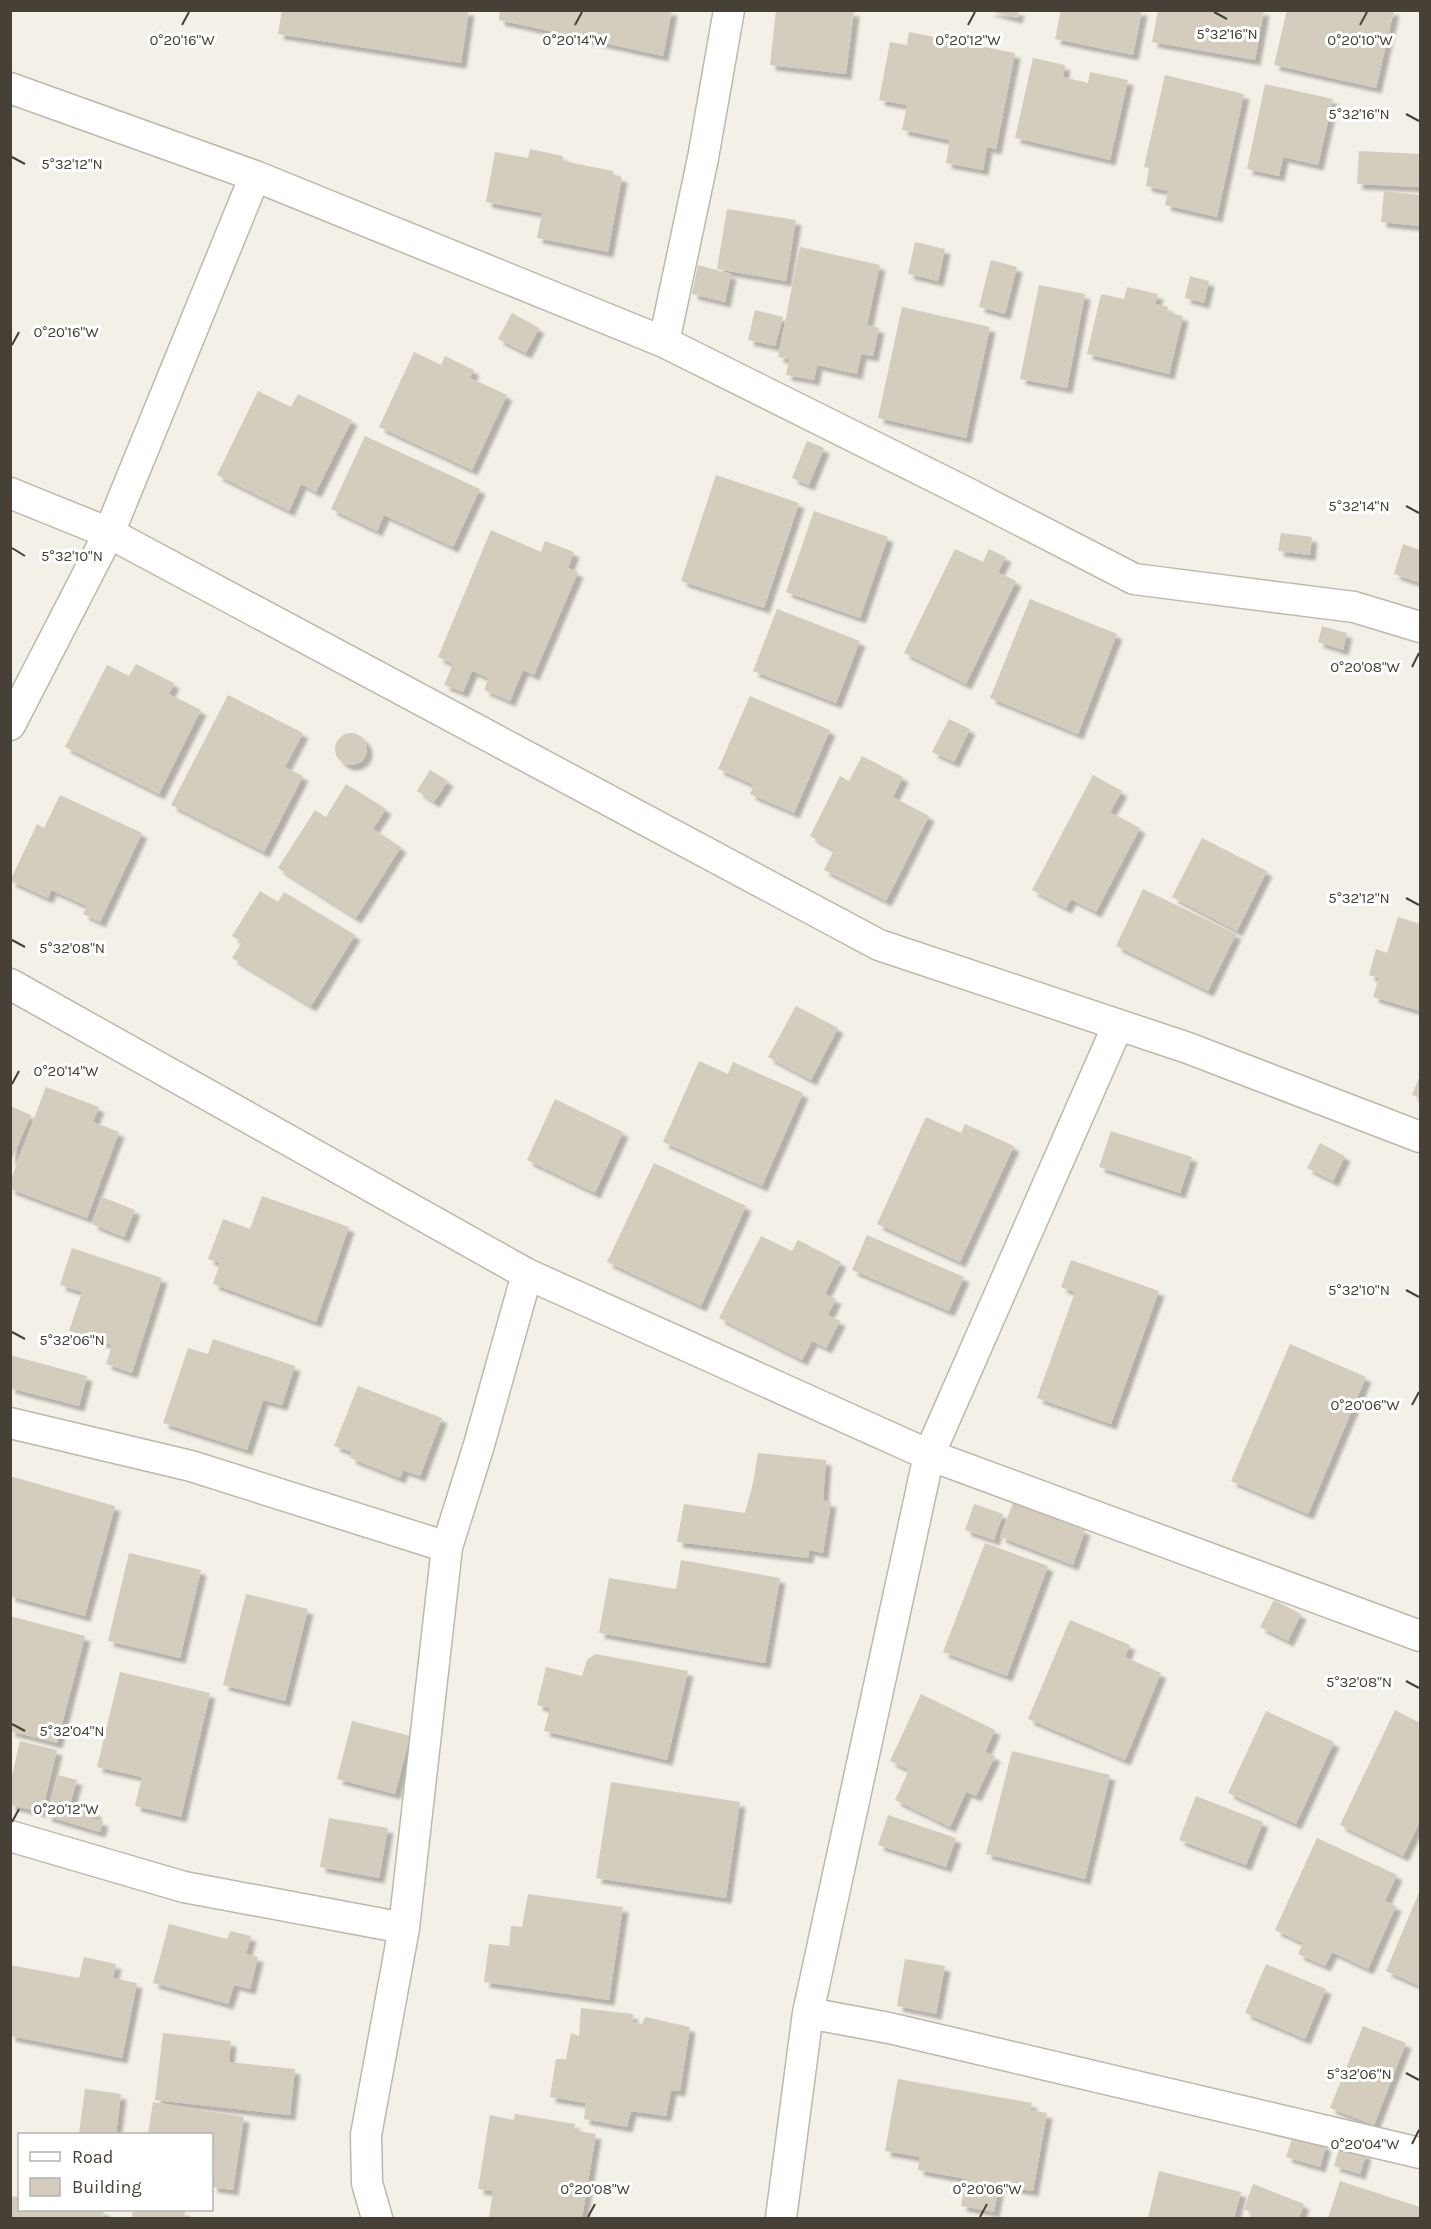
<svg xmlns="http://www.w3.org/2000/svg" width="1431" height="2229" font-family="Karla,sans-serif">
<defs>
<filter id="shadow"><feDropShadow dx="5.5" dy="5.5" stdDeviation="1.5" flood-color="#0004"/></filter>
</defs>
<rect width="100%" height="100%" fill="#f3f0e7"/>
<path fill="#d4ccbd" filter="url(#shadow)" d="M 282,10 L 469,10 L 461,63 L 278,34 Z
M 500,10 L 672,10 L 663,56 L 499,20 Z
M 776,10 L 854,11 L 846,74 L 770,65 Z
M 986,10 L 1019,10 L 1017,18 Z
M 1061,10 L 1142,10 L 1133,55 L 1055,39 Z
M 1158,10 L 1264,10 L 1255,60 L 1152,42 Z
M 1287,10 L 1394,10 L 1376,88 L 1274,65 Z
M 909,32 L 1015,53 L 996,149 L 987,147 L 983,170 L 946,163 L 950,140 L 902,130 L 907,105 L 879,100 L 890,42 L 907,45 Z
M 1033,58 L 1065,65 L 1063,77 L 1088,83 L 1090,72 L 1128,80 L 1110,160 L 1015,138 Z
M 1165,75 L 1244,94 L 1217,217 L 1165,205 L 1168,191 L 1146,186 L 1149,168 L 1144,167 Z
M 1265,84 L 1333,99 L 1318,165 L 1283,157 L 1279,176 L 1247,169 Z
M 530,149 L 563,156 L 563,161 L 613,171 L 613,175 L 622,177 L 608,252 L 537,238 L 542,213 L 486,202 L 495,152 L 528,158 Z
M 1359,151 L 1420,154 L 1420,187 L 1357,184 Z
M 1384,191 L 1420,195 L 1420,226 L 1381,222 Z
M 727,209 L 796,220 L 786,281 L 717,269 Z
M 915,242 L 945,249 L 938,281 L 908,274 Z
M 800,247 L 880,265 L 867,325 L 879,328 L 873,356 L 861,354 L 857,374 L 817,365 L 814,380 L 786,375 L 789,359 L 778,357 Z
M 991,260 L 1017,267 L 1005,314 L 979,307 Z
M 698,265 L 731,274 L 725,302 L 692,294 Z
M 1190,276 L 1209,281 L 1204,303 L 1185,298 Z
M 1039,285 L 1085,294 L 1067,388 L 1020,379 Z
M 1127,287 L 1158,294 L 1155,304 L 1168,307 L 1167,312 L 1183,316 L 1169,374 L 1087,354 L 1101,294 L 1124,299 Z
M 902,307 L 990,327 L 966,438 L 878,418 Z
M 755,310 L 783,317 L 775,346 L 748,340 Z
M 512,313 L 539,328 L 526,353 L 498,339 Z
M 414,352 L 441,365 L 445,356 L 474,370 L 470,378 L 507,395 L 472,470 L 379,427 Z
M 258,391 L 291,407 L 298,394 L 352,420 L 316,492 L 301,484 L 289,511 L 217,475 Z
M 365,436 L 480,489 L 453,547 L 384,515 L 377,531 L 331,509 Z
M 807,441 L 824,448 L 809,485 L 792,478 Z
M 716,475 L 799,503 L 764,608 L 681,581 Z
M 814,511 L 888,537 L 860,618 L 786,592 Z
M 491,530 L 541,552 L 545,541 L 574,552 L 568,568 L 578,572 L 534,675 L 523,670 L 510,701 L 484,690 L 489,678 L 472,671 L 463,692 L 444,685 L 453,664 L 438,657 Z
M 1281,533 L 1312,537 L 1310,555 L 1278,551 Z
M 1403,544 L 1420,550 L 1420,583 L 1394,574 Z
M 955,549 L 983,562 L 989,549 L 1006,557 L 998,572 L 1016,581 L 966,684 L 904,653 Z
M 1030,599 L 1117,634 L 1078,734 L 990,698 Z
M 777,609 L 860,641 L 836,703 L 753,671 Z
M 1322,626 L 1347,633 L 1343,650 L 1318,642 Z
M 136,664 L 174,683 L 169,694 L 201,710 L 159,794 L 65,747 L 107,665 L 129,676 Z
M 228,695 L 303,733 L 285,767 L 303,776 L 264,852 L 171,805 Z
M 750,696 L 830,730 L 794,813 L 750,794 L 754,785 L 718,769 Z
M 949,719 L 970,729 L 954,762 L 932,752 Z
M335 749a16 16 0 1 1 32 0a16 16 0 1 1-32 0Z
M 862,756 L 903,777 L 893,797 L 929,816 L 886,901 L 824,870 L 834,850 L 810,836 L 840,776 L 849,781 Z
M 430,770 L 448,781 L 434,802 L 417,791 Z
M 1093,775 L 1122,791 L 1110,812 L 1140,828 L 1096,912 L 1071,899 L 1066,908 L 1032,890 Z
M 346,784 L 386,809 L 373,829 L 401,847 L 356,918 L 278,868 L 315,810 L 326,817 Z
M 60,795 L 142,833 L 100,922 L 83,914 L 87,906 L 51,890 L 48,898 L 10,881 L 37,824 L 44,828 Z
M 1202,838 L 1267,871 L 1237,931 L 1172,897 Z
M 1143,889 L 1236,934 L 1208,991 L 1116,946 Z
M 260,891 L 278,902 L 284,892 L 355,935 L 311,1006 L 232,958 L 242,942 L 232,936 Z
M 1398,917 L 1420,924 L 1420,1011 L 1373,997 L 1379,978 L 1369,975 L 1376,949 L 1387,953 Z
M 796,1006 L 838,1028 L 811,1080 L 768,1057 Z
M 699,1061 L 728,1074 L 733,1062 L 803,1093 L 762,1186 L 663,1142 Z
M 1420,1075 L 1420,1098 L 1412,1095 Z
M 46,1087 L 99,1107 L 93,1122 L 119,1132 L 87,1218 L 10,1189 L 10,1182 Z
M 555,1099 L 623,1132 L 595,1193 L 527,1160 Z
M 10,1106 L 31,1115 L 10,1163 Z
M 926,1117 L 961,1133 L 965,1124 L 1014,1146 L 960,1262 L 877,1224 Z
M 1111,1131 L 1192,1157 L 1180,1193 L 1099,1167 Z
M 1320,1143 L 1345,1156 L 1333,1181 L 1307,1168 Z
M 654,1163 L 746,1206 L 701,1306 L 607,1262 Z
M 262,1196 L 349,1227 L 316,1322 L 213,1284 L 220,1263 L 208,1259 L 223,1219 L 250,1229 Z
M 102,1197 L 135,1210 L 124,1237 L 92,1224 Z
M 867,1235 L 964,1277 L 949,1311 L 852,1270 Z
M 761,1236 L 792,1251 L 798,1240 L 841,1262 L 825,1294 L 836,1299 L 828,1315 L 840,1321 L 826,1348 L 812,1341 L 802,1360 L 719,1318 Z
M 72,1248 L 162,1278 L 132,1373 L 106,1364 L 112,1345 L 69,1331 L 82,1292 L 60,1285 Z
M 1071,1260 L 1159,1291 L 1111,1424 L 1037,1398 L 1075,1292 L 1061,1287 Z
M 213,1339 L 295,1366 L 282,1405 L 263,1400 L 247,1450 L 163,1423 L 188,1348 L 208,1354 Z
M 1290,1344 L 1366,1377 L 1308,1514 L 1231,1481 Z
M 10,1355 L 87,1376 L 79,1406 L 10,1388 Z
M 358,1386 L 442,1418 L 420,1476 L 403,1470 L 400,1478 L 350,1458 L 352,1452 L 334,1446 Z
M 758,1453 L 826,1460 L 823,1500 L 831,1502 L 823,1553 L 809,1550 L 808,1558 L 677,1542 L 684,1504 L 745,1513 L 753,1483 Z
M 10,1476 L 115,1506 L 85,1616 L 10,1596 Z
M 1013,1503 L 1085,1530 L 1073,1565 L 1000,1537 Z
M 974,1504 L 1003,1514 L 994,1540 L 965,1530 Z
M 985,1543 L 1048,1566 L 1007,1676 L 943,1652 Z
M 129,1553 L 201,1570 L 180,1658 L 108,1641 Z
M 681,1560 L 780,1578 L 765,1663 L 599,1633 L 609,1578 L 676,1589 Z
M 246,1594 L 308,1609 L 285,1701 L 223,1685 Z
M 1274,1600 L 1301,1614 L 1288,1641 L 1260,1627 Z
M 10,1616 L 85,1636 L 57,1743 L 10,1731 Z
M 1070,1620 L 1130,1645 L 1125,1657 L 1161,1673 L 1125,1760 L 1028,1719 Z
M 595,1654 L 688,1671 L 667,1760 L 544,1731 L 550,1708 L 537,1705 L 546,1667 L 582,1676 L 587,1660 Z
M 120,1672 L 210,1693 L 181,1817 L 135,1806 L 142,1777 L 97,1767 Z
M 921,1694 L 995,1730 L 985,1752 L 995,1756 L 976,1796 L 966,1792 L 950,1827 L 895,1800 L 909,1770 L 890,1761 Z
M 1395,1710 L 1420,1723 L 1420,1821 L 1403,1856 L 1340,1825 Z
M 1266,1711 L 1334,1742 L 1296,1824 L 1228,1793 Z
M 352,1721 L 410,1736 L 395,1794 L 337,1779 Z
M 20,1741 L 57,1750 L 42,1812 L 10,1805 L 10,1784 Z
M 1012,1751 L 1110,1775 L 1085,1879 L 986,1854 Z
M 58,1775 L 77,1780 L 70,1804 L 96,1812 L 94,1819 L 103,1821 L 100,1832 L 46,1816 Z
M 611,1782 L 740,1802 L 726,1898 L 596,1878 Z
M 1196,1796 L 1263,1822 L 1246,1865 L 1179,1840 Z
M 888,1815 L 956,1838 L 946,1867 L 878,1845 Z
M 329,1818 L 388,1828 L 379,1878 L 320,1867 Z
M 1317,1838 L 1397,1875 L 1385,1901 L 1396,1906 L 1368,1969 L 1332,1952 L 1325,1966 L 1298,1954 L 1303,1943 L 1275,1930 Z
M 1420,1890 L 1420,1986 L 1386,1971 Z
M 528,1894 L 623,1907 L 609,2000 L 484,1982 L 489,1944 L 509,1946 L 511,1926 L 522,1927 Z
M 169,1924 L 227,1939 L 230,1931 L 251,1936 L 246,1954 L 258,1957 L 250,1989 L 234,1985 L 228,2004 L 153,1983 Z
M 84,1957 L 116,1964 L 113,1978 L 137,1983 L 122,2058 L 10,2036 L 10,1965 L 79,1978 Z
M 905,1959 L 945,1966 L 936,2014 L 897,2006 Z
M 1266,1964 L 1326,1989 L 1305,2039 L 1245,2013 Z
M 581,2008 L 633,2014 L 632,2022 L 642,2024 L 645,2017 L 690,2027 L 680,2091 L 671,2090 L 666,2116 L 631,2111 L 627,2127 L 584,2119 L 586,2103 L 550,2097 L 556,2059 L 566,2059 L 571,2033 L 579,2036 Z
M 1363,2026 L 1406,2043 L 1374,2125 L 1330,2108 Z
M 163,2033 L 231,2041 L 229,2062 L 295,2069 L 290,2115 L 155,2100 Z
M 898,2079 L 1032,2103 L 1030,2110 L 1047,2113 L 1033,2191 L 999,2185 L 994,2212 L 961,2206 L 966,2179 L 918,2170 L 920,2157 L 885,2151 Z
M 85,2089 L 121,2094 L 116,2134 L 79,2134 Z
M 153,2102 L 244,2117 L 233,2190 L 212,2187 L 212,2134 L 148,2134 Z
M 515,2114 L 575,2124 L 574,2130 L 596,2134 L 582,2218 L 489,2218 L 493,2191 L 478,2189 L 490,2115 L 514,2120 Z
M 1293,2136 L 1326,2145 L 1320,2167 L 1286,2157 Z
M 1340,2146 L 1366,2154 L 1360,2174 L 1334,2166 Z
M 1159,2171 L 1241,2192 L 1234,2218 L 1148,2218 Z
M 1340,2181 L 1420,2207 L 1420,2218 L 1328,2218 Z
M 1253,2184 L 1304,2204 L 1299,2218 L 1250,2218 L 1252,2213 L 1244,2209 Z
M 10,2196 L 20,2197 L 20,2210 L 104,2210 L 103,2218 L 10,2218 Z
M 133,2210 L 176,2210 L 185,2211 L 184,2218 L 132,2218 Z"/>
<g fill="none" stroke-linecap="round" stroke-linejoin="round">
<defs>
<path id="street" d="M 10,88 L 255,176 L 664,342 L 967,493 L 1134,579 L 1354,607 L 1420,627
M 664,342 L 703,158 L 729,10
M 10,493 L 109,533 L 879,945 L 1188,1048 L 1420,1137
M 10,725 L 109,533 L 255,176
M 10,984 L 527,1274 L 929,1455 L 1420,1636
M 10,1423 L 191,1466 L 447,1547
M 10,1836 L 184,1887 L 404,1928
M 808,2013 L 889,2028 L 1420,2153
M 377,2218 L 367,2183 L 366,2135 L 404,1928 L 447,1547 L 479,1445 L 527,1274
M 781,2218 L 808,2013 L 929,1455 L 1118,1025"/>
</defs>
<use href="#street" stroke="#beb8aa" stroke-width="33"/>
<use href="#street" stroke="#fff" stroke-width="30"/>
</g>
<path fill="none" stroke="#464036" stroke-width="2" d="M 1214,12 L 1227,19M 182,25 L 189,12M 575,25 L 582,12M 968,25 L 975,12M 1360,25 L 1367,12M 1406,114 L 1419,121M 12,157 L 25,164M 12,345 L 19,332M 1406,506 L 1419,513M 12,548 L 25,556M 1412,667 L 1419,653M 1406,898 L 1419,905M 12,940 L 25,947M 12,1084 L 19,1071M 1406,1290 L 1419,1297M 12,1332 L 25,1339M 1412,1405 L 1419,1392M 1406,1681 L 1419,1688M 12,1724 L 25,1731M 12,1822 L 19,1809M 1406,2073 L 1419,2080M 1412,2144 L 1419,2130M 588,2217 L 595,2204M 980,2217 L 987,2204"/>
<g font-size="15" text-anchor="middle" fill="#464036" stroke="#fff" stroke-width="6" stroke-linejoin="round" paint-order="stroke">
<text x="1227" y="39">5°32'16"N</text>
<text x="182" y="45">0°20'16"W</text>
<text x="575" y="45">0°20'14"W</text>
<text x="968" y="45">0°20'12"W</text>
<text x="1360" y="45">0°20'10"W</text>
<text x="1359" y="119">5°32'16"N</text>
<text x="72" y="169">5°32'12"N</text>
<text x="66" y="337">0°20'16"W</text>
<text x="1359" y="511">5°32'14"N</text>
<text x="72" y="561">5°32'10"N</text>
<text x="1365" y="672">0°20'08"W</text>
<text x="1359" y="903">5°32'12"N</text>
<text x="72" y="953">5°32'08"N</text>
<text x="66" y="1076">0°20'14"W</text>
<text x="1359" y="1295">5°32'10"N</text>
<text x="72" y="1345">5°32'06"N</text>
<text x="1365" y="1410">0°20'06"W</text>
<text x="1359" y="1687">5°32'08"N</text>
<text x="72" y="1736">5°32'04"N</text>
<text x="66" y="1814">0°20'12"W</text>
<text x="1359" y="2079">5°32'06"N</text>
<text x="1365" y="2149">0°20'04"W</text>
<text x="595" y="2194">0°20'08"W</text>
<text x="987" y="2194">0°20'06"W</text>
</g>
<rect width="1431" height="2229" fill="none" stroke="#464036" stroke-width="24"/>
<rect x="18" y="2133" width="195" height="78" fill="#ffffff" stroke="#b5b3af" stroke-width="1.5"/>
<rect x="30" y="2152" width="30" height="9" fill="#ffffff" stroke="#b5b3af" stroke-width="1.5"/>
<text x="72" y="2163" font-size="18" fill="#464036">Road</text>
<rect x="30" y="2178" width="30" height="18" fill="#d4ccbd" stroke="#b5b3af" stroke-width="1.5"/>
<text x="72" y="2193" font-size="18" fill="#464036">Building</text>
</svg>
